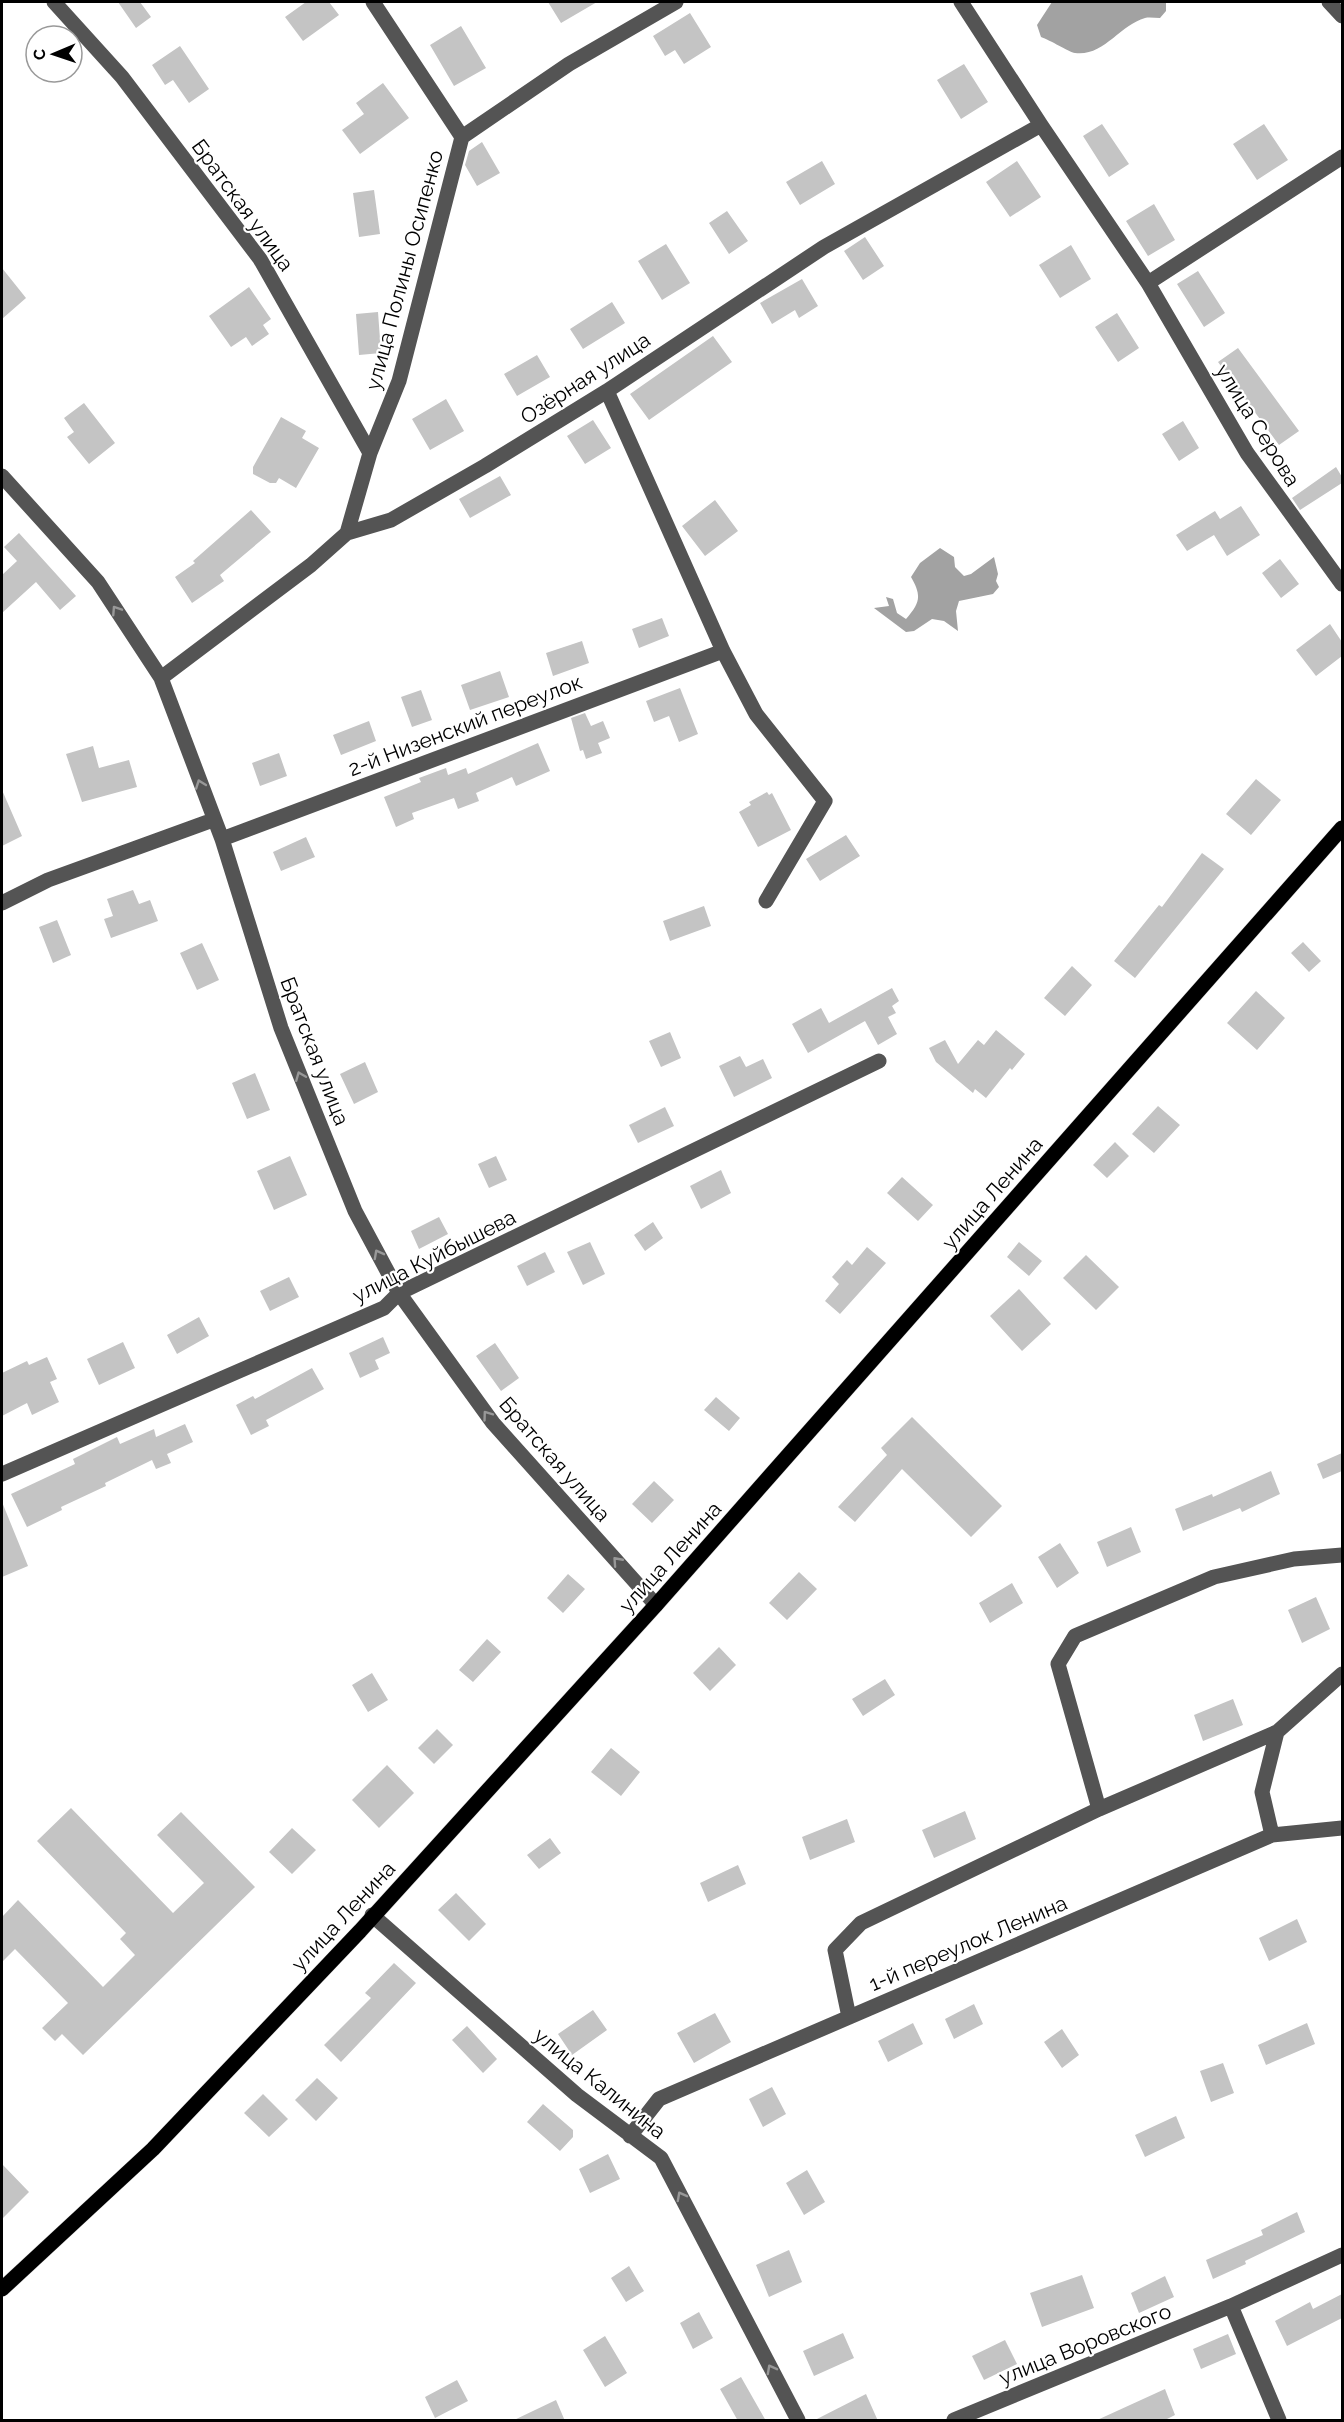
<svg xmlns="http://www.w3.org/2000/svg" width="1344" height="2422" font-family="Raleway,sans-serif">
<rect width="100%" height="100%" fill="#fff"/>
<path fill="#a2a2a2" d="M 1052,2 L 1166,2 L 1166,11 L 1160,18 C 1155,18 1149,17 1145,18 C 1120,25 1103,57 1075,53 C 1069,52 1050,40 1041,37 L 1037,25 Z
M 940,548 L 954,557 L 955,567 L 964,576 L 971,574 L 994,557 L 998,574 L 996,581 L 999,587 L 993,594 L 959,601 L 956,611 L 958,631 L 944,621 L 932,619 L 914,631 L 906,632 L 874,608 L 889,606 L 886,597 L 893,599 L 897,613 L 906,619 C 920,603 922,596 911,577 L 920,563 Z"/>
<path fill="#c4c4c4" d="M 118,2 L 140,2 L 151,17 L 136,28 Z
M 306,2 L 329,2 L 339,15 L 303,41 L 285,17 Z
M 548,2 L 597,2 L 561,23 Z
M 690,13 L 711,47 L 684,64 L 675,50 L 665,56 L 653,36 Z
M 461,26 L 486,68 L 454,86 L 430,45 Z
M 180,46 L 209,89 L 189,103 L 173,80 L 165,85 L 152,65 Z
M 964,64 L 988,102 L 961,119 L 937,80 Z
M 383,83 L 409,118 L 360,154 L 342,130 L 364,114 L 356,103 Z
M 1102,124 L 1129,164 L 1109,177 L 1083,136 Z
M 1264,124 L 1288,160 L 1257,180 L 1233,144 Z
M 482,142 L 500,173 L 477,186 L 465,165 L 469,151 Z
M 822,161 L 835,184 L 800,205 L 786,182 Z
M 1017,161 L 1041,197 L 1010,217 L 986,182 Z
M 374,190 L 380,234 L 359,237 L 353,193 Z
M 1154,204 L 1175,240 L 1148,256 L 1126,221 Z
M 727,211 L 748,241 L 729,254 L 709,223 Z
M 865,237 L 884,266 L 863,280 L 844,251 Z
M 666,244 L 690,283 L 662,300 L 638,261 Z
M 1071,245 L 1091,279 L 1060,298 L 1039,265 Z
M 2,268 L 26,298 L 2,319 Z
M 1198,271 L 1225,313 L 1204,327 L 1177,284 Z
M 802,279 L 818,306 L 799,318 L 795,310 L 772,324 L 760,303 Z
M 249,287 L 271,319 L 263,325 L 269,334 L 252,346 L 246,337 L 231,347 L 209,316 Z
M 612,302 L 625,323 L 583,349 L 570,329 Z
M 378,312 L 381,353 L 359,355 L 356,314 Z
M 1117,313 L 1139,348 L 1118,362 L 1095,327 Z
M 713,336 L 732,362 L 649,420 L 630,394 Z
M 1238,348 L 1299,431 L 1279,445 L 1218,362 Z
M 537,355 L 550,377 L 517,396 L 504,374 Z
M 446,399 L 464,431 L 430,450 L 412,419 Z
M 84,403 L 115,443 L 89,464 L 67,437 L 74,432 L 64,418 Z
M 281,417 L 306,431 L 302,438 L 319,448 L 296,488 L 279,478 L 276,483 L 270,483 L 253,474 L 253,467 Z
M 593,420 L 611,448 L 585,464 L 567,436 Z
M 1183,421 L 1199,448 L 1179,461 L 1162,434 Z
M 1336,467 L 1342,477 L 1342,483 L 1300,510 L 1292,498 Z
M 500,476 L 511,495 L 470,518 L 459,499 Z
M 715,500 L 738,531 L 705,556 L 682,526 Z
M 1241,506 L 1260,535 L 1227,556 L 1214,535 L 1187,551 L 1176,535 L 1215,511 L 1220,519 Z
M 251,510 L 271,532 L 220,575 L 224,581 L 192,603 L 175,577 L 195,563 L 193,561 Z
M 19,533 L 76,596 L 60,610 L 36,582 L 2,613 L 2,575 L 17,561 L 4,547 Z
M 1280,559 L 1299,584 L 1281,598 L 1262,573 Z
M 662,618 L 669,636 L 639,648 L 632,629 Z
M 1330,624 L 1342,642 L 1342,656 L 1316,676 L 1296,650 Z
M 582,641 L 589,663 L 553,676 L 546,653 Z
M 500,671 L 509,697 L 470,710 L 461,685 Z
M 680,688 L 698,734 L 679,742 L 669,716 L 654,722 L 646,701 Z
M 421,690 L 432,720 L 412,727 L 401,697 Z
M 585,713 L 591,726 L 603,721 L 610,738 L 598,743 L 602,753 L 586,759 L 583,750 L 580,751 L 571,718 Z
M 369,721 L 376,741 L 341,755 L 333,735 Z
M 538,743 L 550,771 L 516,786 L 512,777 L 476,793 L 479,801 L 458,809 L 454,798 L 412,813 L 414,819 L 396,827 L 384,797 L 421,782 L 419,778 L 446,768 L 448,775 L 466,768 L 468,774 Z
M 93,746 L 99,768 L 129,760 L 137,787 L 82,802 L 66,754 Z
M 279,753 L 287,776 L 260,786 L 252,763 Z
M 1256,779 L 1281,800 L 1251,835 L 1226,814 Z
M 2,790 L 22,836 L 2,846 Z
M 767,792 L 769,795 L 772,793 L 791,830 L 758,847 L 739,812 L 751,805 L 749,802 Z
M 846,835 L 860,856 L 820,881 L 806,859 Z
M 306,837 L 315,857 L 281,871 L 273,852 Z
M 1202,853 L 1224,869 L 1135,978 L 1114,961 L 1159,905 L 1162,907 Z
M 133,890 L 139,904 L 150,900 L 158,921 L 111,938 L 104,919 L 113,916 L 107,899 Z
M 704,906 L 711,926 L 670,941 L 663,921 Z
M 57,920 L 71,955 L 53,963 L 39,927 Z
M 1303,942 L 1321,961 L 1309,972 L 1291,953 Z
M 202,943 L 219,980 L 197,990 L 180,953 Z
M 1072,966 L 1092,985 L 1065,1016 L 1044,998 Z
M 892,988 L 899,1001 L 892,1006 L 896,1013 L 888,1017 L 897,1034 L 878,1045 L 865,1021 L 808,1053 L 792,1024 L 821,1008 L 829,1023 Z
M 1256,991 L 1285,1018 L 1257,1050 L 1227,1023 Z
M 996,1030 L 1025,1054 L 1012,1070 L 1010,1068 L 986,1098 L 975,1089 L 973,1093 L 936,1062 L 929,1048 L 945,1040 L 958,1064 L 978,1040 L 984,1045 Z
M 670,1032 L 681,1058 L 661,1067 L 649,1041 Z
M 740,1056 L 746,1067 L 763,1059 L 772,1078 L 734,1097 L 719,1066 Z
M 365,1062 L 378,1092 L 354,1104 L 340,1074 Z
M 255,1073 L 270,1110 L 247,1119 L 232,1083 Z
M 1158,1106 L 1180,1125 L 1154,1153 L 1132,1134 Z
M 665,1107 L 674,1126 L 638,1143 L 629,1125 Z
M 1115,1142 L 1129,1156 L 1107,1178 L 1093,1165 Z
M 290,1156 L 307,1195 L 274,1210 L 257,1171 Z
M 496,1156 L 507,1180 L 489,1188 L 478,1164 Z
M 721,1170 L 731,1193 L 701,1209 L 690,1186 Z
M 902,1177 L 933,1205 L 918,1221 L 887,1193 Z
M 439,1217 L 448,1234 L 419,1249 L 411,1231 Z
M 653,1222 L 663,1238 L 645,1251 L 634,1235 Z
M 590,1242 L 605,1274 L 583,1285 L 567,1252 Z
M 1019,1242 L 1042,1261 L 1029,1276 L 1007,1257 Z
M 867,1247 L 886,1263 L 840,1314 L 825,1301 L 839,1284 L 832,1277 L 847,1260 L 852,1265 Z
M 545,1252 L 555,1272 L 527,1286 L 517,1266 Z
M 1086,1255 L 1119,1287 L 1096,1310 L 1063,1278 Z
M 289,1277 L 299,1297 L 270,1311 L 260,1291 Z
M 1019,1289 L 1051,1324 L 1022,1351 L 990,1316 Z
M 199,1317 L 209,1336 L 177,1354 L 167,1335 Z
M 383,1337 L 390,1353 L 375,1360 L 379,1369 L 360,1378 L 349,1353 Z
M 123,1342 L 135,1368 L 99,1385 L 87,1359 Z
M 495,1343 L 519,1378 L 501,1391 L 476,1356 Z
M 47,1357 L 57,1379 L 50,1382 L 59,1402 L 32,1415 L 27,1403 L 2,1416 L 2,1373 L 27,1361 L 29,1365 Z
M 312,1368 L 324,1389 L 266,1420 L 269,1426 L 251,1435 L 236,1405 L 253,1396 L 255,1399 Z
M 716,1397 L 740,1418 L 729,1431 L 704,1410 Z
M 912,1417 L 1002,1506 L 971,1537 L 902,1469 L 855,1522 L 838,1507 L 887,1455 L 881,1448 Z
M 185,1424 L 193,1442 L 167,1454 L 171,1463 L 156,1469 L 152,1460 L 105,1483 L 106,1486 L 61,1507 L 62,1510 L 27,1527 L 11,1494 L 75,1464 L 73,1459 L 117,1437 L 120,1444 L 154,1429 L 156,1437 Z
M 1342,1453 L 1342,1471 L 1323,1479 L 1317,1464 Z
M 1271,1471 L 1280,1494 L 1242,1512 L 1240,1508 L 1183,1531 L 1175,1509 L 1212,1494 L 1213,1497 Z
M 654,1481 L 674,1500 L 652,1523 L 632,1504 Z
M 2,1502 L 28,1566 L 2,1577 Z
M 1131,1527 L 1141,1552 L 1107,1567 L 1097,1542 Z
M 1060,1543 L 1079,1573 L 1057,1588 L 1038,1557 Z
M 799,1572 L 817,1589 L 787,1620 L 769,1603 Z
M 568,1574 L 585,1589 L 563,1613 L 547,1598 Z
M 1012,1583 L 1023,1603 L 990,1623 L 979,1603 Z
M 1316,1597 L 1330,1629 L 1302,1643 L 1288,1610 Z
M 487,1639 L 501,1652 L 473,1682 L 459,1670 Z
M 719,1647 L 736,1665 L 710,1691 L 693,1673 Z
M 372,1673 L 388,1700 L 368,1712 L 352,1685 Z
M 885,1679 L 895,1695 L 863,1716 L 852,1699 Z
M 1233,1699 L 1243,1725 L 1203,1741 L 1194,1715 Z
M 437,1729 L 453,1745 L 434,1764 L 418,1748 Z
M 611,1748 L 640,1772 L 621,1796 L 591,1772 Z
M 387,1765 L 414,1793 L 379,1828 L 352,1800 Z
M 71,1808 L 173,1913 L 204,1883 L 157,1835 L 181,1812 L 255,1887 L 83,2055 L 62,2034 L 55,2041 L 42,2028 L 68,2003 L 15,1949 L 2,1962 L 2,1917 L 18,1900 L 103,1987 L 135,1955 L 120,1939 L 126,1933 L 37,1841 Z
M 965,1811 L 976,1839 L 934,1858 L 922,1830 Z
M 847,1819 L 855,1842 L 810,1860 L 802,1837 Z
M 292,1828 L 316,1850 L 292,1874 L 269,1852 Z
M 550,1838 L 561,1853 L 539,1869 L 527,1855 Z
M 738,1865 L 746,1884 L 708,1902 L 700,1883 Z
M 456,1893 L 486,1924 L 469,1941 L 438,1910 Z
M 1297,1919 L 1307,1942 L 1269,1961 L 1259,1938 Z
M 394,1963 L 416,1983 L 341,2062 L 324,2045 L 371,1998 L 365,1993 Z
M 974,2004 L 983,2024 L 954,2039 L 945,2019 Z
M 593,2010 L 607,2030 L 572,2055 L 558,2034 Z
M 715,2013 L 731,2042 L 694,2063 L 677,2033 Z
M 913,2023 L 923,2044 L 888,2062 L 878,2041 Z
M 1307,2023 L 1315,2044 L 1266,2065 L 1258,2045 Z
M 467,2026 L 497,2059 L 483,2073 L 452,2040 Z
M 1062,2029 L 1079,2055 L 1062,2068 L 1044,2042 Z
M 1223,2063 L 1234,2093 L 1211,2102 L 1200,2071 Z
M 317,2078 L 338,2098 L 316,2121 L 295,2100 Z
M 772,2087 L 786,2114 L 763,2127 L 749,2099 Z
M 263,2094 L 288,2119 L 269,2137 L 244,2113 Z
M 543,2104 L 573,2130 L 573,2137 L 560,2151 L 527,2122 Z
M 1176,2116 L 1185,2138 L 1145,2157 L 1135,2135 Z
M 608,2154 L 620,2179 L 590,2193 L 579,2169 Z
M 2,2164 L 29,2192 L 2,2219 Z
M 807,2170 L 825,2202 L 804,2215 L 786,2183 Z
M 1297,2212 L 1305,2232 L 1245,2261 L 1246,2264 L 1213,2279 L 1206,2260 L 1263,2235 L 1261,2230 Z
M 789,2250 L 802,2282 L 769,2297 L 756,2265 Z
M 629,2266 L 644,2291 L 626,2302 L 611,2278 Z
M 1082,2275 L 1094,2308 L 1042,2327 L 1030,2293 Z
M 1165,2276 L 1174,2297 L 1139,2313 L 1131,2293 Z
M 1342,2294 L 1342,2318 L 1287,2346 L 1275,2321 L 1310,2302 L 1313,2309 Z
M 699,2312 L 713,2338 L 693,2349 L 680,2323 Z
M 843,2333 L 854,2358 L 814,2376 L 803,2351 Z
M 1228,2334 L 1236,2354 L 1201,2369 L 1193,2349 Z
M 605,2336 L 627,2373 L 605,2387 L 583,2350 Z
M 1005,2340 L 1017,2364 L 984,2380 L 972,2356 Z
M 741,2377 L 766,2421 L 738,2421 L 720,2389 Z
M 457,2380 L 468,2401 L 435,2418 L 425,2397 Z
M 1165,2389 L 1175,2415 L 1163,2421 L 1095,2421 Z
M 866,2394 L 878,2421 L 813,2421 Z
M 556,2400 L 565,2421 L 512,2421 Z"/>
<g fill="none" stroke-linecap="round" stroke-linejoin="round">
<defs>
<path id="major" d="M 2,2289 L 153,2149 L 360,1931 L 656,1605 L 1342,828"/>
</defs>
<use href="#major" stroke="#dbdbdb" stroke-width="16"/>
<path stroke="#545454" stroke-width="15" d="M 54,2 L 122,77 L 260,259 L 370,453
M 961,2 L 1041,125 L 1148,283 L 1247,453 L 1342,584
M 1329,2 L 1342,16
M 462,137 L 569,64 L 676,2
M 1148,283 L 1342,157
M 607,391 L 723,651 L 756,714 L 825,801 L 766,901
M 2,476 L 98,582 L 161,678 L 222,839 L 281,1028 L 355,1211 L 399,1293 L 493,1423 L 656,1605
M 347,533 L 370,453 L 399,381 L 462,137 L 373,2
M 161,678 L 311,565 L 347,533 L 391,520 L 485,466 L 607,391 L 824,247 L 1041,125
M 222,839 L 723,651
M 2,903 L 48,880 L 213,820
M 2,1474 L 384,1308 L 399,1293 L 879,1061
M 1099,1809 L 1058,1664 L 1075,1636 L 1214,1577 L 1294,1559 L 1342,1555
M 1272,1835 L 1262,1792 L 1277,1732 L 1342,1674
M 372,1915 L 577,2095 L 661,2158 L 798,2420
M 849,2017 L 835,1950 L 861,1923 L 1099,1809 L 1277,1732
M 630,2136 L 659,2099 L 1272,1835 L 1342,1828
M 1231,2306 L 1279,2420
M 954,2420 L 1231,2306 L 1342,2255"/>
<use href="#major" stroke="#000" stroke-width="15"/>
</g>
<defs><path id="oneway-chevron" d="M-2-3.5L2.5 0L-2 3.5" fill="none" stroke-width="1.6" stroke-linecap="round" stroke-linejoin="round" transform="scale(1.5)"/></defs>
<g stroke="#989898">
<use href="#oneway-chevron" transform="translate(116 610) rotate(-123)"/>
<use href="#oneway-chevron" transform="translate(200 784) rotate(-110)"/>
<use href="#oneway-chevron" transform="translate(300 1076) rotate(-112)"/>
<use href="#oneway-chevron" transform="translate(378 1254) rotate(-118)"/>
<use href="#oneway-chevron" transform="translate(487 1415) rotate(-126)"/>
<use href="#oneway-chevron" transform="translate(617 1561) rotate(-132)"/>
<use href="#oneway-chevron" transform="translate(681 2196) rotate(-118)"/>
<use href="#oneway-chevron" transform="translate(771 2369) rotate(-118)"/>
</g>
<g text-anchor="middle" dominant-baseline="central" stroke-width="4.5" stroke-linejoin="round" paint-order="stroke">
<g font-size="21" fill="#000" stroke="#fff">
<text transform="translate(243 205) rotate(54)">Братская улица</text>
<text transform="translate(404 270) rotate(-75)">улица Полины Осипенко</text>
<text transform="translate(585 378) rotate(-33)">Озёрная улица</text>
<text transform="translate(1258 425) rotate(58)">улица Серова</text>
<text transform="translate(465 725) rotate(-21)">2-й Низенский переулок</text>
<text transform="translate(315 1051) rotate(69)">Братская улица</text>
<text transform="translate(992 1193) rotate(-49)">улица Ленина</text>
<text transform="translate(434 1256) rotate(-27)">улица Куйбышева</text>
<text transform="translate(555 1459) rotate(49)">Братская улица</text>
<text transform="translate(670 1557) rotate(-48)">улица Ленина</text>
<text transform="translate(343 1916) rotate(-47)">улица Ленина</text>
<text transform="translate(968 1943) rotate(-23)">1-й переулок Ленина</text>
<text transform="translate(600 2083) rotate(39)">улица Калинина</text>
<text transform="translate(1085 2344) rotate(-22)">улица Воровского</text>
</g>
</g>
<rect width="1344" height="2422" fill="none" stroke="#000000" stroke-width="6"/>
<g transform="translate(54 54) rotate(268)"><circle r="28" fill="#ffffff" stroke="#999999" stroke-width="1.5"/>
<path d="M0-4.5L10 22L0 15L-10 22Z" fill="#000000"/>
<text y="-9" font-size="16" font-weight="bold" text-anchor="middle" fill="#000000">С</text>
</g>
</svg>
